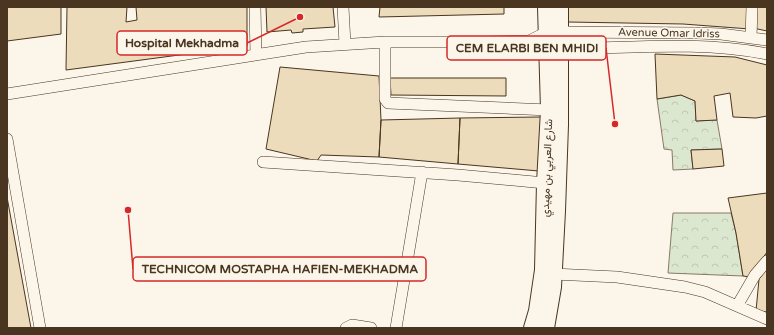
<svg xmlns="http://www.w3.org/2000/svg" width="774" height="335" font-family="'Varela Round',Vazirmatn,sans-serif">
<defs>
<pattern id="park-crowns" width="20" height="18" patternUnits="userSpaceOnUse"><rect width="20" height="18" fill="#dce7d0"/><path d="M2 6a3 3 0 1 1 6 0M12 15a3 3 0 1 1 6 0" fill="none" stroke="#bec7b2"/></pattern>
</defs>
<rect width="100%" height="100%" fill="#fbf6e9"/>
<path fill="url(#park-crowns)" stroke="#887966" d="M 681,95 L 695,101 L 696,121 L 717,120 L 722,149 L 691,150 L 693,169 L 673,170 L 672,150 L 664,149 L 657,99 Z
M 673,213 L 731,213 L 736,233 L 743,276 L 668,273 Z"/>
<path fill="#ecdcbc" stroke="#4a3520" d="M 7,7 L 61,7 L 61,34 L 7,41 Z
M 67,7 L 127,7 L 126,22 L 137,20 L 136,7 L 247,7 L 247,46 L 66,70 Z
M 266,7 L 333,7 L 335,27 L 303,29 L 303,32 L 292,33 L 291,30 L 267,32 Z
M 380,7 L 504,7 L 504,14 L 379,17 Z
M 568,7 L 750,7 L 750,29 L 683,24 L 568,22 Z
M 754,7 L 767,7 L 767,31 L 753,28 Z
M 655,54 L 735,57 L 767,65 L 767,116 L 756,118 L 733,117 L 730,93 L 714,96 L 717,120 L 696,121 L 695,101 L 681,95 L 657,99 Z
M 280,67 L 379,76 L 381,120 L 379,157 L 321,155 L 317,161 L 266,149 Z
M 390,78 L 506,78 L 506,96 L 391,95 Z
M 541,117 L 539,171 L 458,164 L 460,118 Z
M 460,118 L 458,164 L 379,157 L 381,120 Z
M 722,149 L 724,166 L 693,169 L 691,150 Z
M 767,193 L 767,252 L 750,277 L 743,276 L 736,233 L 728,198 Z
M 7,197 L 31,328 L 7,328 Z
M 767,269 L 767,312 L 756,311 L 759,279 Z"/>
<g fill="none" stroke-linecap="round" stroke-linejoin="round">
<defs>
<path id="minor" d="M 255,7 L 256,55
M 343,7 L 345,44
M 751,38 L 752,7
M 385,42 L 385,99 L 388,103 L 549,110
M 554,49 C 625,49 696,40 767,54
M 7,94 L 306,47 L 385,42 L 487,42 L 529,41 L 547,32 L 561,32 L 698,33 L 721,34 L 767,40
M 7,139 L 40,328
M 263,162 L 458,175 L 545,183
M 553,274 L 617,277 L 685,287 L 705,292 L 767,319
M 737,306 L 755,275 L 767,261
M 346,328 L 352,325 L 371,328
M 396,328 L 422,172"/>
<path id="secondary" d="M 532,328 L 537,311 L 543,270 L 545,183 L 549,110 L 546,7
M 546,328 L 553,287 L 557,211 L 560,125 L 560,7"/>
</defs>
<use href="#minor" stroke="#4a3520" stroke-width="12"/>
<use href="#secondary" stroke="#4a3520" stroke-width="18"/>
<use href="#minor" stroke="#fbf6e9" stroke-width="11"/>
<use href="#secondary" stroke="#fbf6e9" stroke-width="16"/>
</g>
<g text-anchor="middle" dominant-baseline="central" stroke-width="3" stroke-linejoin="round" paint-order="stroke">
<g font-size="11" fill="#4a3520" stroke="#fbf6e9">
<text transform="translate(669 33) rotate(1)">Avenue Omar Idriss</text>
<text transform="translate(547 168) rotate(-88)">شارع العربي بن مهيدي</text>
</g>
</g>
<path fill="none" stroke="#d62828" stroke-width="1.5" d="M300 17L247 43M615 124L606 48M128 210L133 269"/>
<g fill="#d62828" stroke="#fbf6e9" stroke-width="1.5">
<circle cx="300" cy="17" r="4"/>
<circle cx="615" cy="124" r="4"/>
<circle cx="128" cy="210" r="4"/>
</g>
<g fill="#fbf6e9" stroke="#d62828" stroke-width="1.5">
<rect x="117" y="31" width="130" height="24" rx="4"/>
<rect x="447" y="36" width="159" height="24" rx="4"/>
<rect x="133" y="257" width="293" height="24" rx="4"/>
</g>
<g font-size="12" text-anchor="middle" font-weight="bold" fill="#4a3520">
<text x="182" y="47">Hospital Mekhadma</text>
<text x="527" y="52">CEM ELARBI BEN MHIDI</text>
<text x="280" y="273">TECHNICOM MOSTAPHA HAFIEN-MEKHADMA</text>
</g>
<rect width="774" height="335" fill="none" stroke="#4a3520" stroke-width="16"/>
</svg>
